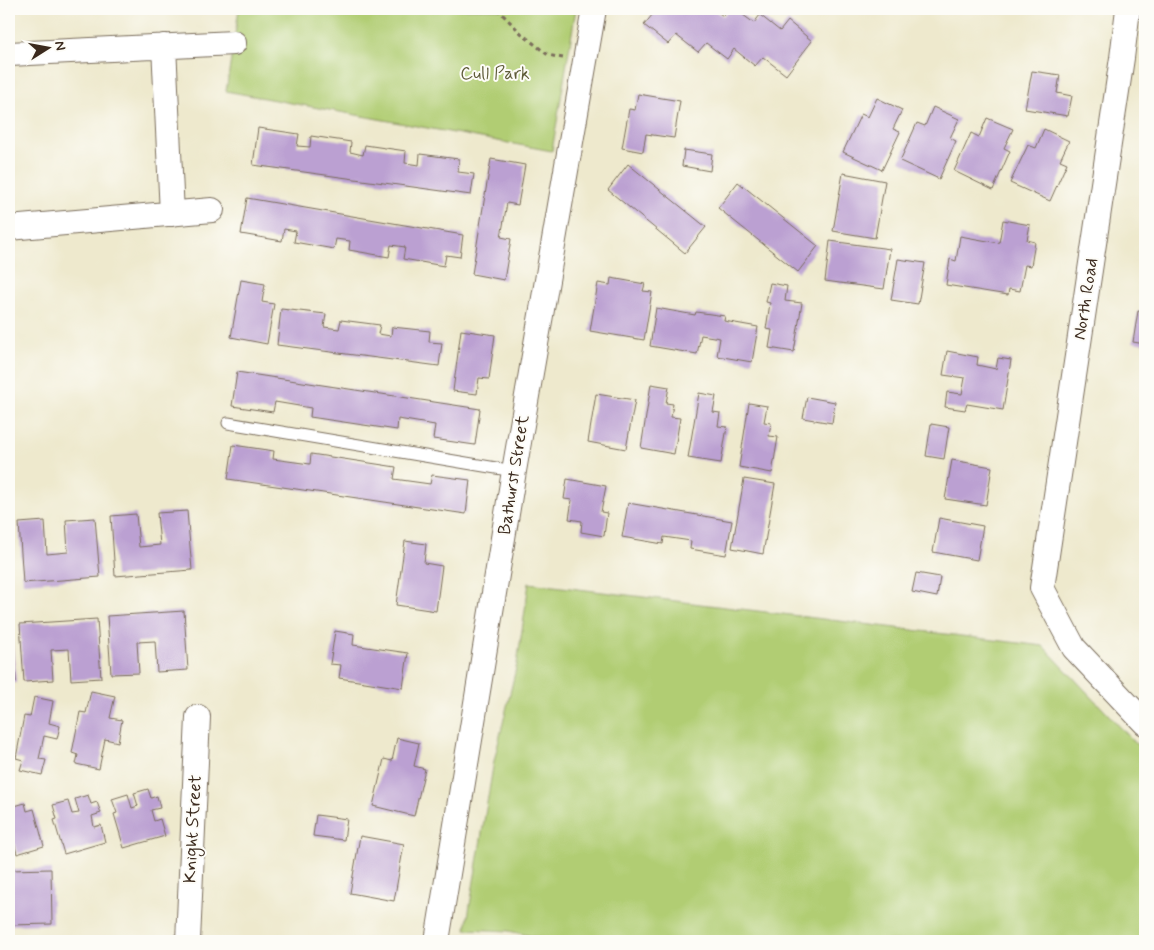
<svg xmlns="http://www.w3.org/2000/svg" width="1154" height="950" font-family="Mynerve,sans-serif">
<rect width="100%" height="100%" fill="#fdfcf7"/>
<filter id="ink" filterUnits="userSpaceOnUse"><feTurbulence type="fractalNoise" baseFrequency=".02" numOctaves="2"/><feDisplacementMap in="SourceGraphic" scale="10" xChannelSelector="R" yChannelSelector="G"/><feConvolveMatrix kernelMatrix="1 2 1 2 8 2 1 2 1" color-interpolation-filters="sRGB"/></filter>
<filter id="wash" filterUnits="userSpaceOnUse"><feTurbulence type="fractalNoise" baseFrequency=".0096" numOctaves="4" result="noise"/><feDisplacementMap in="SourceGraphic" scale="20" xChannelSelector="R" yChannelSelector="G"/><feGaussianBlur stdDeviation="1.12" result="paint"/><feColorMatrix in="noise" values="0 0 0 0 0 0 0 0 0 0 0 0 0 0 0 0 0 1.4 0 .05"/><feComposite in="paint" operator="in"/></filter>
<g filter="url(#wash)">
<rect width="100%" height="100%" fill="#eee9cd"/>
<path fill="#b1cd73" stroke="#767c48" d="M 239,9 L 576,9 L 552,151 L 226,91 Z
M 529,583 L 1043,646 L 1145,753 L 1145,941 L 553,941 L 509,931 L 466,929 L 494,761 L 517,664 Z"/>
<g id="blocks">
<path fill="#bba0d2" d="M 657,9 L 714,9 L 723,16 L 729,9 L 735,9 L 754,23 L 760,15 L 780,31 L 788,21 L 812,41 L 786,75 L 763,57 L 755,66 L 734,49 L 727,59 L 706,43 L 698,52 L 676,35 L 668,44 L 644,25 Z
M 1032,71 L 1060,75 L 1057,93 L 1072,96 L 1068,116 L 1025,109 Z
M 638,94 L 680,101 L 674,138 L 646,134 L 643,152 L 622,148 L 629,109 L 635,110 Z
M 877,98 L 902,110 L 893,129 L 900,132 L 882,170 L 843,152 L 861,114 L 868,117 Z
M 933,107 L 959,119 L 950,138 L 956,141 L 939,179 L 900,161 L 917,123 L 925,126 Z
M 987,118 L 1013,129 L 1004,148 L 1010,151 L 993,190 L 954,171 L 971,133 L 979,137 Z
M 258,128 L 299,134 L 297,146 L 310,147 L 311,136 L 351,142 L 350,152 L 363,155 L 365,145 L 406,151 L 405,163 L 419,165 L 420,154 L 459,159 L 458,172 L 474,174 L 471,195 L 253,165 Z
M 1044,129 L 1069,141 L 1060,160 L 1067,163 L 1050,201 L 1010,183 L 1028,145 L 1036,148 Z
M 684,150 L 712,154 L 710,171 L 682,166 Z
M 491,159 L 525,165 L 518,205 L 507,203 L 501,237 L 511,239 L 504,280 L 472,274 Z
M 628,164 L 706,227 L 685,253 L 608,190 Z
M 843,173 L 885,181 L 875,238 L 833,231 Z
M 738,182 L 818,246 L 798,272 L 718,208 Z
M 247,198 L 463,235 L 460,257 L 446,255 L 444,266 L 403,259 L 405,247 L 391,245 L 389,257 L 349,250 L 350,241 L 336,239 L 334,249 L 294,242 L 296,231 L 284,229 L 282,241 L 241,234 Z
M 1003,220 L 1030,225 L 1027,240 L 1035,242 L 1031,266 L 1025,265 L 1020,291 L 1009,289 L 1008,295 L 946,285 L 950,259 L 956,261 L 960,236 L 999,243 Z
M 830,241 L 890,249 L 884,289 L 825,281 Z
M 898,259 L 925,263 L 918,304 L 891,300 Z
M 611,278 L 645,284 L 643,291 L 652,292 L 644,340 L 590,331 L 598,283 L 610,285 Z
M 241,280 L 265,284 L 262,302 L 274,304 L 267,344 L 231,337 Z
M 770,283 L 787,286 L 785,301 L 802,303 L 794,352 L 769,348 L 772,330 L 766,329 L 770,303 L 766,302 Z
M 656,308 L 695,315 L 696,312 L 725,316 L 724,321 L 758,327 L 752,362 L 717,356 L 720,338 L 701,335 L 697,354 L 650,346 Z
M 281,309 L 326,314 L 324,327 L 339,329 L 341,320 L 380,325 L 378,334 L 391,336 L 392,327 L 430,331 L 429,342 L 442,343 L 439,366 L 277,345 Z
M 1138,311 L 1145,312 L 1145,344 L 1133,342 Z
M 461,330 L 495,335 L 489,379 L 479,378 L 477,394 L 453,391 Z
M 947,351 L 978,357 L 977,365 L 996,369 L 998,358 L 1011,360 L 1003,410 L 967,404 L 965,410 L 945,407 L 947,392 L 962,394 L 965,378 L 943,375 Z
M 237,372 L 480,409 L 475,445 L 433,439 L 435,425 L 398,419 L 397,430 L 310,417 L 311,408 L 275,402 L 273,412 L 232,406 Z
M 651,384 L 669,387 L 666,403 L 673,404 L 671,417 L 680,418 L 674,454 L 641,448 Z
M 699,393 L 716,396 L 713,412 L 720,413 L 718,426 L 727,427 L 721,463 L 688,458 Z
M 596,394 L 635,400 L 626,449 L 588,442 Z
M 807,397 L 835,402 L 832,423 L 803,418 Z
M 749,403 L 767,406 L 764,422 L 771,423 L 769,436 L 778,437 L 772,473 L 739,467 Z
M 931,424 L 949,427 L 944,459 L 926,456 Z
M 233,445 L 274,451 L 273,459 L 310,464 L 311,454 L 396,467 L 394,479 L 430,484 L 432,475 L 470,480 L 466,514 L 228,479 Z
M 952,460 L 992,467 L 986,505 L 945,499 Z
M 567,479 L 606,486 L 601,512 L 607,513 L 604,536 L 581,532 L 582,521 L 569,519 L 572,500 L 564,499 Z
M 744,479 L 775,484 L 763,554 L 732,548 Z
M 628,503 L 732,521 L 726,555 L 690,549 L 691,541 L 664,537 L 663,544 L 622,537 Z
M 187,511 L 192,570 L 115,576 L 111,516 L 136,514 L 139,547 L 160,545 L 157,513 Z
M 95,518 L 100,577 L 23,583 L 19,523 L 45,521 L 47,554 L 68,552 L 66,520 Z
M 939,518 L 983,526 L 977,560 L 933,552 Z
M 405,541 L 426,544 L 424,563 L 442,566 L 436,611 L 396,605 Z
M 916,573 L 940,577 L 937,597 L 912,592 Z
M 184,611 L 188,670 L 157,672 L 155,641 L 137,642 L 139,673 L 111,674 L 107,616 Z
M 97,619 L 101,678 L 71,680 L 69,649 L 51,650 L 53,680 L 24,682 L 20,624 Z
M 9,623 L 11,623 L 16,682 L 9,682 Z
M 335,631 L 354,634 L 353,645 L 408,653 L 403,688 L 339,678 L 341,665 L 330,664 Z
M 91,691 L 115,696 L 110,718 L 122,720 L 118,742 L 105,739 L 99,769 L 76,764 L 78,755 L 72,753 L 80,712 L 86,713 Z
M 34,697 L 53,701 L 49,723 L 60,726 L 57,739 L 44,736 L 39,759 L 46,760 L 42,775 L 20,770 L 23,760 L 16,758 L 24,716 L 30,717 Z
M 397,738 L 419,743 L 414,766 L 425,769 L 414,816 L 373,806 L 384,759 L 392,761 Z
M 148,789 L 151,798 L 157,796 L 160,808 L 151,810 L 154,821 L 160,819 L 165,836 L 124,848 L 114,814 L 117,813 L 112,799 L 128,794 L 132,808 L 138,806 L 134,793 Z
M 88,795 L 91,804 L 97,802 L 101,813 L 92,816 L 94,827 L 101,825 L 105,842 L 64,854 L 54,820 L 57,819 L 53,805 L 68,801 L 72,814 L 79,813 L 75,799 Z
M 25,803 L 27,811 L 34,809 L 44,846 L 17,854 L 9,823 L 9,816 L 13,815 L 11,807 Z
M 316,815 L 347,819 L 344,840 L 313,836 Z
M 360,836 L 404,844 L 394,901 L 350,893 Z
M 51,869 L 52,924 L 9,925 L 9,870 Z"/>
</g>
</g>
<g filter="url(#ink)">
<use href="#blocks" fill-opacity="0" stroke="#7a6d5b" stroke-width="1"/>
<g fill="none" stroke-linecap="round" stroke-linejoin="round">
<defs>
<path id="lane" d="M 228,423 L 514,471"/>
<path id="street" d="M 1128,9 L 1122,58 L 1042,588 L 1074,648 L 1145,723
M 164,46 L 172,214
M 9,54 L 234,43
M 9,228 L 212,210
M 188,941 L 198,717
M 437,941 L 514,471 L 594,9"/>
</defs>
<use href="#lane" stroke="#7a6d5b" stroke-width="13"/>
<use href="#street" stroke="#7a6d5b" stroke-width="26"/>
<path stroke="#7a6d5b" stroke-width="3" stroke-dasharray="4 4" stroke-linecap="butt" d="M 497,9 L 523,35 L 548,55 L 563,58"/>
<use href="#lane" stroke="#fff" stroke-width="11"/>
<use href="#street" stroke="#fff" stroke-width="24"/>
</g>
</g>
<g text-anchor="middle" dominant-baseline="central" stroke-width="4" stroke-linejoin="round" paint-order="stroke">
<g font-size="18" fill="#5e5b38" stroke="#fdfcf7">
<text x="495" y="74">Cull Park</text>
</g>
<g font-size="18" fill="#3b2a1e" stroke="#fdfcf7">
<text transform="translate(1086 299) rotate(-81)">North Road</text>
<text transform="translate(514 475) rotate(-81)">Bathurst Street</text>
<text transform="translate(193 829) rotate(-87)">Knight Street</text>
</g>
</g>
<rect width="1154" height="950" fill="none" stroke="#fdfcf7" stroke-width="30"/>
<g transform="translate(48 48) rotate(79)" stroke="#fdfcf7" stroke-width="4" paint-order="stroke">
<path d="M0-4L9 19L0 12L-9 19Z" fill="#3b2a1e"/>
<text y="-8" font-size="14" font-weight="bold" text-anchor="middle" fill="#3b2a1e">N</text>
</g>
</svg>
